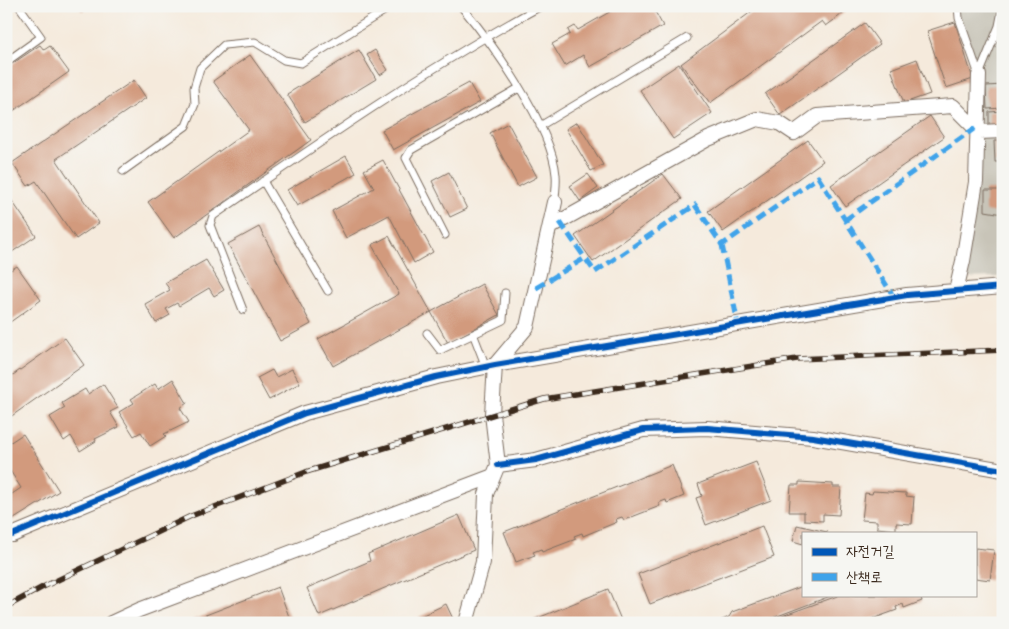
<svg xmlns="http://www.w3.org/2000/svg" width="1009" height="629" font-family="'Balsamiq Sans','Poor Story',sans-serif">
<rect width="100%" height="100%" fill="#f6f6f2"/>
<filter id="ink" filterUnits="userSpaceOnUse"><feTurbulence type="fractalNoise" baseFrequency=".02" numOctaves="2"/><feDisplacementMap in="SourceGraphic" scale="10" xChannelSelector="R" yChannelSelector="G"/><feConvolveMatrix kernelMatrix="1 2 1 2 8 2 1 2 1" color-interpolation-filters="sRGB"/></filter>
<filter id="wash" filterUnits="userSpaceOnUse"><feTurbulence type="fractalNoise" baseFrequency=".0096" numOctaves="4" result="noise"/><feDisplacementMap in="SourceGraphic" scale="20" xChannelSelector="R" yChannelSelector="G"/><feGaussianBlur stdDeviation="1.12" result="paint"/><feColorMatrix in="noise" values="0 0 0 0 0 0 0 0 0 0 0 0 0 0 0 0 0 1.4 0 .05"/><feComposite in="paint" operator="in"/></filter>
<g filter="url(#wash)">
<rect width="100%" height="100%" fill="#f5eadc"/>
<path fill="#c8c4b8" d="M 951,6 L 1003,6 L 1003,277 L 956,278 L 972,183 L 977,77 Z"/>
<g id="blocks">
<path fill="#d29a7d" d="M 78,6 L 89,6 L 82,11 Z
M 620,6 L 652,6 L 663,26 L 590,67 L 583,55 L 565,66 L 552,44 L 570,34 L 568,30 L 575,26 L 578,30 Z
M 759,6 L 853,6 L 826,26 L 822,21 L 710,103 L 681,64 Z
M 955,22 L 973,79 L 946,88 L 927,31 Z
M 865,23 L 880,44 L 780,115 L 765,94 Z
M 40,45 L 44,50 L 50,46 L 69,72 L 6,116 L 6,68 Z
M 359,50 L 376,79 L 305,122 L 287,94 Z
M 375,50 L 388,70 L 380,75 L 367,55 Z
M 250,55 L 311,140 L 174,238 L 148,202 L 249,130 L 213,81 Z
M 917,59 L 930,94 L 904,103 L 891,69 Z
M 679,64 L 712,113 L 673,139 L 640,90 Z
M 134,80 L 146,98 L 56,159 L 99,223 L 76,239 L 36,181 L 28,186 L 12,163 Z
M 469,83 L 480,102 L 393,150 L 382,130 Z
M 1003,85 L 1003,108 L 987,109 L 986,86 Z
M 1003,111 L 1003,126 L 989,127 L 989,112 Z
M 930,116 L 944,137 L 845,206 L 831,185 Z
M 577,122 L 603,165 L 591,171 L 566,129 Z
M 508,123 L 537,177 L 518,187 L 490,133 Z
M 808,140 L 823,161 L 723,232 L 708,211 Z
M 994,141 L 1003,141 L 1003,162 L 995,162 Z
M 346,156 L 356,173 L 297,206 L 287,190 Z
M 383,160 L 433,252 L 414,263 L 389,215 L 346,238 L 332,211 L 374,188 L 364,170 Z
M 449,172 L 467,209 L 450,217 L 432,181 Z
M 588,174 L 598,188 L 580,201 L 570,186 Z
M 663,174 L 682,199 L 593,262 L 575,236 Z
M 985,190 L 1003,190 L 1003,214 L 985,211 Z
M 6,192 L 36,236 L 6,256 Z
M 259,227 L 311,324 L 280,341 L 228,244 Z
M 389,236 L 431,312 L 333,366 L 318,339 L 399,294 L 372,245 Z
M 206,260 L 224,290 L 214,296 L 209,288 L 179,306 L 177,303 L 166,309 L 170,315 L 156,323 L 145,304 L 170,290 L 165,283 Z
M 17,266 L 41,300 L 6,325 L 6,273 Z
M 482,284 L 499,315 L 448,343 L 431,312 Z
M 65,338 L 84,365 L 6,420 L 6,380 Z
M 292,369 L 300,383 L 269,400 L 257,378 L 272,370 L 276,377 Z
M 173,379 L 187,403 L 180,408 L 189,422 L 164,434 L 166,436 L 150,446 L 141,432 L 134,436 L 119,412 L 134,403 L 131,399 L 155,384 L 158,389 Z
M 103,384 L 118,408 L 110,412 L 119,427 L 95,439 L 96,441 L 80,451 L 71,436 L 64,441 L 50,417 L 65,408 L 62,403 L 85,389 L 88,394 Z
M 23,434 L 59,491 L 6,524 L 6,498 L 21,488 L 6,464 L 6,445 Z
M 756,462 L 771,500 L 706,525 L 696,498 L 702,496 L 698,484 Z
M 672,465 L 684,496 L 667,503 L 666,500 L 658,503 L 660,506 L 624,520 L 622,517 L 616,519 L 617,522 L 583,536 L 582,533 L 574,536 L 576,539 L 542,552 L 541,549 L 533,552 L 535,555 L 516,562 L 504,532 Z
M 799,482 L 833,484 L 833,487 L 841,487 L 839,515 L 823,514 L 823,521 L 804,520 L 804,512 L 789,512 L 791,485 L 799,485 Z
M 873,491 L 906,493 L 906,496 L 914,497 L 912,524 L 896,523 L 896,530 L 877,528 L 877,521 L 862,520 L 865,493 L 872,494 Z
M 459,515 L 474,550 L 319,616 L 307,588 L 370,561 L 368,554 Z
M 797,525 L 827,532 L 827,533 L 803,533 L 803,544 L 793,541 Z
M 762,526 L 774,557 L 650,604 L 638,574 Z
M 975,548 L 994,550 L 990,580 L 975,578 Z
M 803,586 L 803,595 L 833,595 L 759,623 L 715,623 L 729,617 L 732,612 Z
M 278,587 L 291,622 L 185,623 Z
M 608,589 L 621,620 L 614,623 L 526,623 Z
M 840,595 L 920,595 L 922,601 L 904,608 L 903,604 L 896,607 L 897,610 L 861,623 L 859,620 L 853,623 L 763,623 Z
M 446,604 L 454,621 L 421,623 L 419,617 Z"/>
</g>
</g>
<g filter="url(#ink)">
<use href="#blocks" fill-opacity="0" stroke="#7c6d60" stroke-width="1"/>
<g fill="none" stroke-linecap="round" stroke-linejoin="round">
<defs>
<path id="service" d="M 461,6 C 492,43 552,126 556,175 C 557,184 555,193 555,202
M 958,6 L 959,18 L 979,75
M 6,62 L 41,37 L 19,6
M 979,75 L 999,26 L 1003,6
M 540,126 L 687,38
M 123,171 L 186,126 L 195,104 L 194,88 L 200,68 L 224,45 L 255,42 L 284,60 L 301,63 L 392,6
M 263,181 L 328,291
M 445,235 L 406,158 L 411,150 L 519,88
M 243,310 L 210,225 L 213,216 C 320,142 427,68 541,6
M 427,333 L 440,350 L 503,320 L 505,293
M 474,336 L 486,367"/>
<path id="minor" d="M 550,227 L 708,139 L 757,119 L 779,123 L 794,133 L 817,116 L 953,106 L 979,132 L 1003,131
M 956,291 L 963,261 L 976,182 L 979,75
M 498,465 L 536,460 L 643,430 L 707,428 L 813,437 L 1003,470
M 6,535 L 12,535 L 305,413 L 436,377 L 495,365 L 907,295 L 1003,287
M 111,623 L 139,610 L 493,476
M 466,623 L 483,562 L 486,494 L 498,465 L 492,414 L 495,365 L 527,327 L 555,202"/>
</defs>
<use href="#service" stroke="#7c6d60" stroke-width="9"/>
<use href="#minor" stroke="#7c6d60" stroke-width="16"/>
<use href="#service" stroke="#fff" stroke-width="7"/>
<use href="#minor" stroke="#fff" stroke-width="14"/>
<defs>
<path id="rail" d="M 6,607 L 43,587 L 191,516 L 306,472 L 544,399 L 797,359 L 1003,350"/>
</defs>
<use href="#rail" stroke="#3b2a1e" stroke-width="5.5"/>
<use href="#rail" stroke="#f6f6f2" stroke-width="4" stroke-dasharray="11" stroke-linecap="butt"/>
<path stroke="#3fa3ea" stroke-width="5" stroke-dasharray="10 5" stroke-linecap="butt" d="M 845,220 L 975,128
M 560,222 L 585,258
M 722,245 L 738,324
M 536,288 L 585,258 L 595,272 L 695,205 L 722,245 L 818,177 L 894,297"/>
<defs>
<path id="cycleway" d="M 498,465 L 536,460 L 643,430 L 707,428 L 813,437 L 1003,470
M 6,535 L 12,535 L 305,413 L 436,377 L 495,365 L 907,295 L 1003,287"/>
</defs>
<use href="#cycleway" stroke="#f6f6f2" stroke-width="9"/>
<use href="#cycleway" stroke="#0057b8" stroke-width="6"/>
</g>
</g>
<rect width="1009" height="629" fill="none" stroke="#f6f6f2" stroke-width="25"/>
<rect x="802" y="532" width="175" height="65" fill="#f6f6f2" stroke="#aba49d"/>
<rect x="812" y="548" width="25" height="8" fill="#0057b8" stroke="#aba49d"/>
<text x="846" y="556" font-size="15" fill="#3b2a1e">자전거길</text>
<rect x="812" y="573" width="25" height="8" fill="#3fa3ea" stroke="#aba49d"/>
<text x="846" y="582" font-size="15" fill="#3b2a1e">산책로</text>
</svg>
